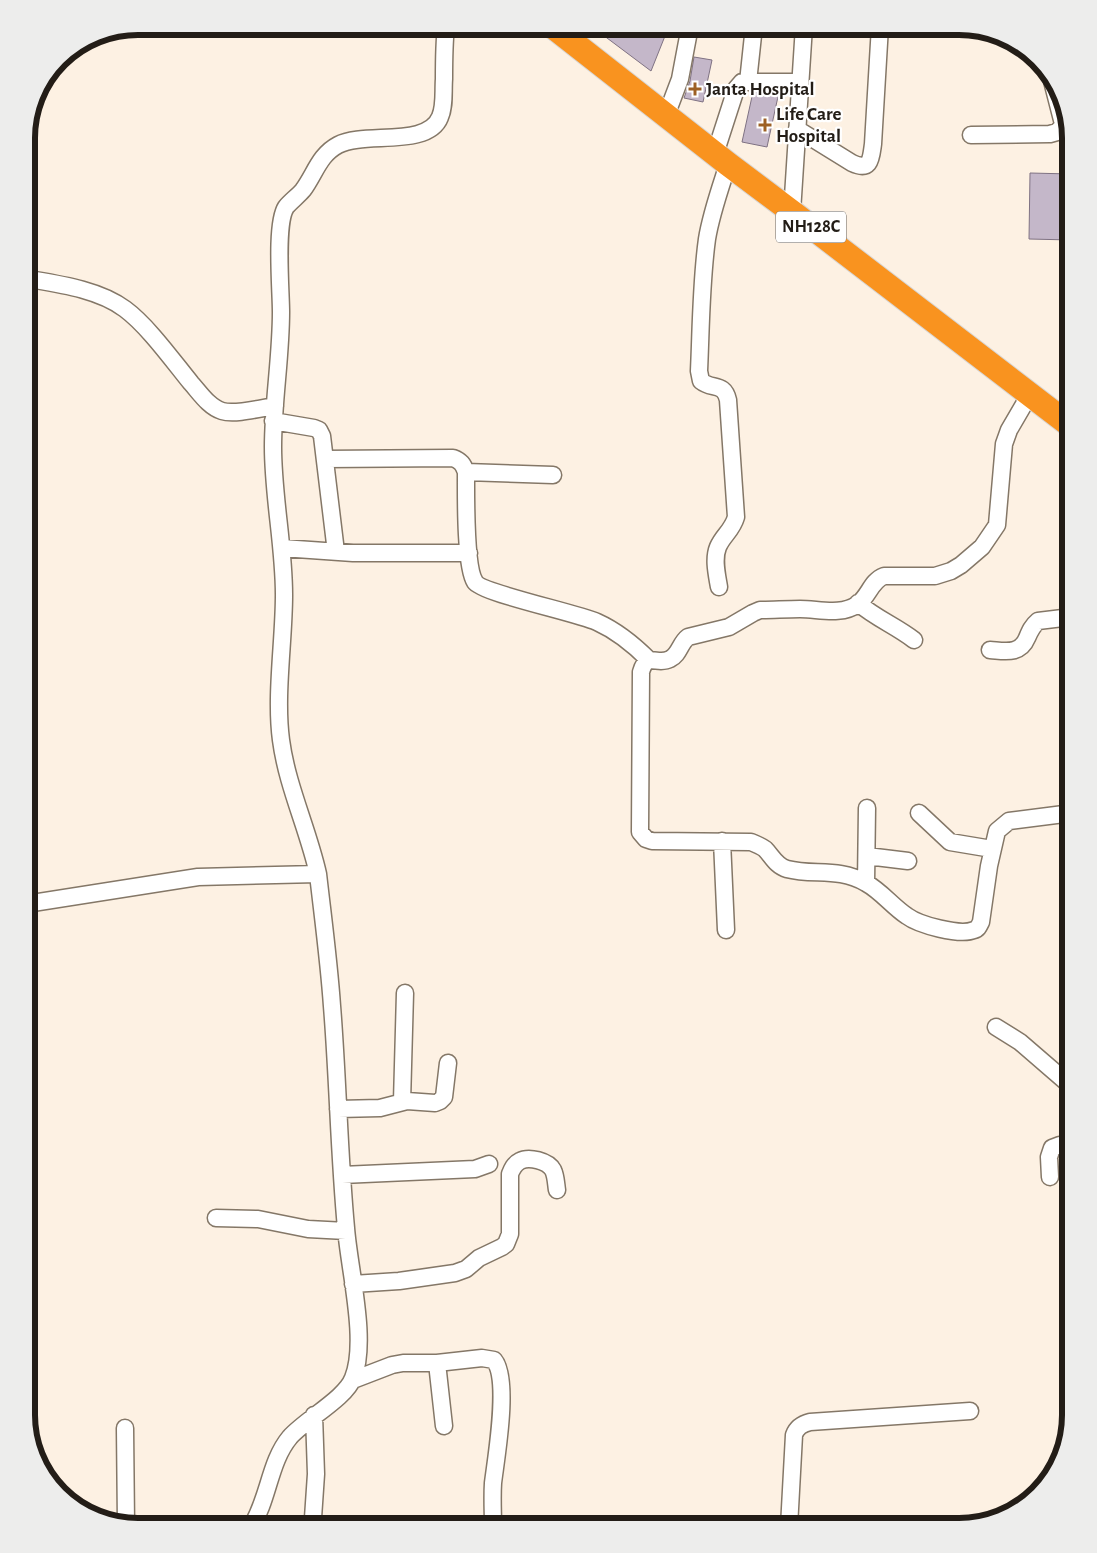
<svg xmlns="http://www.w3.org/2000/svg" width="1097" height="1553" font-family="'Alegreya Sans',sans-serif">
<rect width="100%" height="100%" fill="#fdf1e3"/>
<path fill="#c4b7c9" stroke="#7f7283" d="M 591,26 L 669,26 L 651,71 Z
M 694,57 L 712,60 L 703,102 L 684,98 L 690,81 Z
M 753,92 L 779,92 L 767,147 L 742,142 Z
M 1030,173 L 1071,174 L 1071,240 L 1029,239 Z"/>
<g fill="none" stroke-linecap="round" stroke-linejoin="round">
<defs>
<path id="minor" d="M 326,27 L 327,26
M 1051,77 L 1062,120 L 1068,128
M 748,82 L 754,26
M 666,116 L 680,79 L 690,26
M 797,129 L 852,163 C 871,172 871,158 873,144 L 880,26
M 971,135 L 1050,134 L 1057,132 L 1064,125
M 715,154 L 736,89 L 742,82 L 800,82
M 792,212 L 804,26
M 35,280 C 65,285 101,291 125,309 C 148,326 173,361 191,383 C 200,393 209,407 222,411 C 235,415 261,408 275,406
M 1030,394 L 1009,430 L 1004,444 L 997,525 L 982,547 L 961,565 L 951,571 L 935,576 L 884,576 C 871,581 869,596 858,604 C 841,616 819,609 800,609 C 786,609 773,610 760,610 L 753,613 L 729,627 L 688,637 C 680,643 679,655 670,659 C 657,666 647,651 641,672 L 640,832 L 646,839 L 652,841 L 751,842 C 756,844 761,846 765,849 C 772,856 776,866 787,869 C 814,876 838,867 866,883 C 881,891 893,907 907,916 C 919,925 960,936 974,930 C 978,929 979,926 981,922 L 989,866 L 997,831 L 1009,821 L 1064,814 L 1068,811 L 1071,804
M 273,421 L 314,428 L 319,430 L 322,436 L 336,552
M 325,459 L 453,458 C 461,461 463,464 466,472 C 466,494 465,567 475,582 C 482,593 577,613 597,622 C 617,631 634,645 649,660
M 466,472 L 553,475
M 282,548 L 353,553 L 469,553
M 719,587 C 717,575 713,559 718,547 C 723,535 732,531 736,517 L 728,400 C 724,382 712,390 701,381 L 699,371 C 701,327 701,282 707,239 C 711,214 720,189 728,164
M 858,603 C 877,619 896,626 914,640
M 990,650 C 1005,651 1020,655 1027,638 C 1030,631 1032,626 1038,621 L 1071,617
M 1071,674 L 1071,646
M 919,813 L 950,842 L 992,849
M 722,841 L 726,930
M 867,856 L 908,861
M 866,883 L 867,808
M 26,904 L 198,877 L 318,874
M 996,1027 L 1020,1042 L 1071,1086
M 402,1102 L 405,993
M 338,1109 L 380,1108 L 407,1101 L 435,1103 L 440,1101 L 444,1097 L 448,1063
M 342,1175 L 475,1169 L 489,1164
M 1050,1177 L 1049,1157 L 1052,1148 L 1060,1145 L 1071,1144
M 216,1218 L 258,1219 L 308,1229 L 346,1231
M 353,1284 L 399,1281 L 455,1273 L 466,1269 L 479,1258 L 502,1247 L 506,1244 L 510,1234 L 510,1174 C 512,1169 514,1164 520,1161 C 529,1156 548,1161 553,1170 C 556,1176 556,1184 557,1190
M 437,1363 L 444,1426
M 353,1380 L 392,1365 L 403,1363 L 437,1363 L 482,1358 L 494,1360 C 510,1379 496,1458 493,1483 C 492,1498 493,1512 493,1527
M 125,1428 L 126,1525
M 313,1518 L 316,1474 L 314,1415
M 251,1527 C 269,1499 269,1462 290,1437 C 306,1419 346,1398 353,1378 C 368,1341 349,1269 346,1228 C 339,1154 338,1080 332,1006 C 329,962 323,918 318,874 C 308,829 287,786 281,740 C 275,695 284,641 284,595 C 284,545 273,497 273,447 C 273,402 281,357 281,312 C 281,290 275,224 286,207 C 291,201 298,196 303,190 C 315,174 319,155 338,145 C 364,131 428,148 440,117 C 445,106 443,92 444,79 C 444,62 444,44 446,26
M 789,1527 L 794,1435 C 797,1427 802,1424 810,1422 L 970,1411"/>
<path id="highway" d="M 552,26 L 728,164 L 792,212 L 1071,426"/>
</defs>
<use href="#minor" stroke="#847767" stroke-width="19"/>
<use href="#highway" stroke="#d7d6d5" stroke-width="26"/>
<use href="#minor" stroke="#fff" stroke-width="16"/>
<use href="#highway" stroke="#f9931f" stroke-width="24"/>
</g>
<g fill="#9d6024" stroke="#fff" stroke-width="2">
<path d="M692.5 81.5h5v5h5v5h-5v5h-5v-5h-5v-5h5z"/>
<path d="M762.5 117.5h5v5h5v5h-5v5h-5v-5h-5v-5h5z"/>
</g>
<g text-anchor="middle" dominant-baseline="central" stroke-width="4.5" stroke-linejoin="round" paint-order="stroke">
<rect fill="#fff" stroke="#65615d" stroke-width="1" x="776" y="211.5" width="70" height="31" rx="4"/>
<g font-size="18" font-weight="bold" fill="#231d17">
<text x="811" y="227">NH128C</text>
</g>
<g font-size="19" font-weight="bold" fill="#231d17" stroke="#fff" text-anchor="start">
<text x="706" y="89">Janta Hospital</text>
<text x="776" y="114">Life Care<tspan x="776" dy="22">Hospital</tspan></text>
</g>
</g>
<path d="M0 0H1097V1553H0ZM138 35H959A103 103 0 0 1 1062 138V1415A103 103 0 0 1 959 1518H138A103 103 0 0 1 35 1415V138A103 103 0 0 1 138 35Z" fill="#ededec" fill-rule="evenodd"/>
<path fill="none" stroke="#231d17" stroke-width="6" d="M138 35H959A103 103 0 0 1 1062 138V1415A103 103 0 0 1 959 1518H138A103 103 0 0 1 35 1415V138A103 103 0 0 1 138 35Z"/>
</svg>
